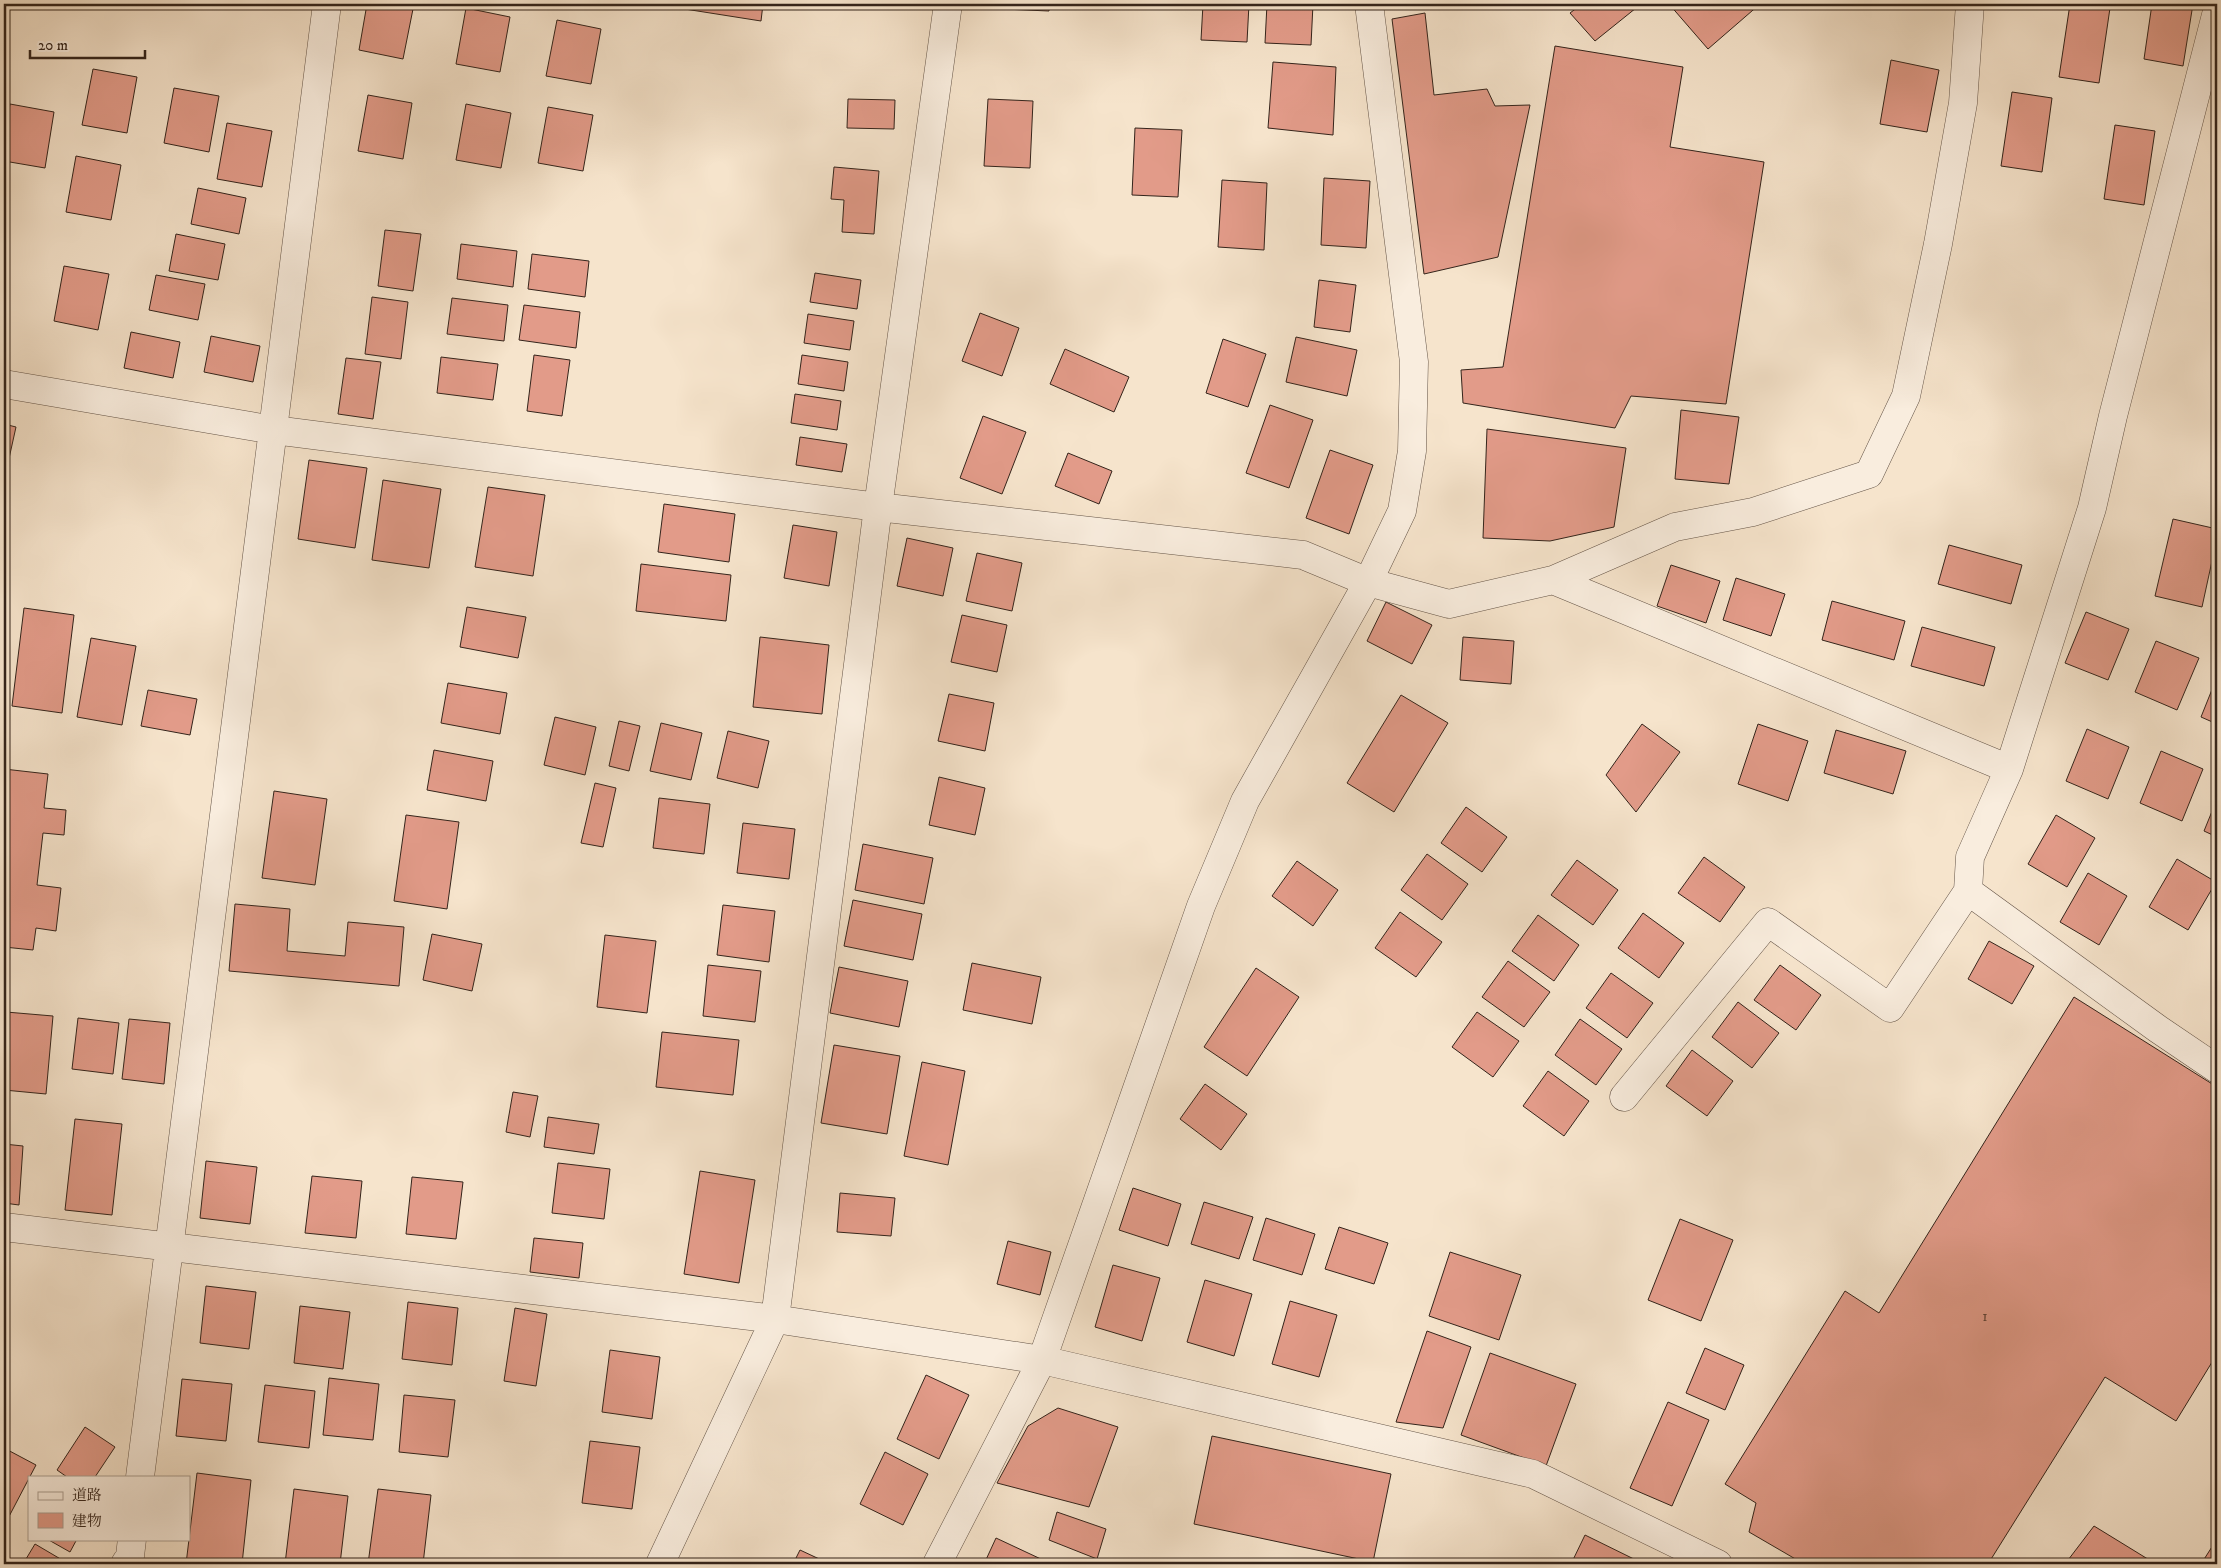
<svg xmlns="http://www.w3.org/2000/svg" width="2221" height="1568" font-family="'IM FELL DW Pica','Noto Serif JP',serif">
<rect width="100%" height="100%" fill="#f6e4cc"/>
<filter id="stains"><feTurbulence type="fractalNoise" baseFrequency=".004" numOctaves="4"/><feColorMatrix values="0 0 0 0 .2 0 0 0 0 .09 0 0 0 0 .02 0 0 0 .5 -.17"/></filter>
<radialGradient id="worn" r=".72"><stop offset=".6" stop-color="#630" stop-opacity="0"/><stop offset="1" stop-color="#630" stop-opacity=".3"/></radialGradient>
<path fill="#e29b89" stroke="#34241b" d="M 367,4 L 414,4 L 403,59 L 359,50 Z
M 653,4 L 763,4 L 761,21 Z
M 871,4 L 917,4 L 917,7 Z
M 1004,4 L 1049,4 L 1049,11 L 1003,9 Z
M 1203,4 L 1249,4 L 1247,42 L 1201,40 Z
M 1267,4 L 1313,4 L 1311,45 L 1265,43 Z
M 1582,4 L 1641,4 L 1595,41 L 1570,13 Z
M 1669,4 L 1760,4 L 1708,49 Z
M 2070,4 L 2110,8 L 2099,83 L 2059,77 Z
M 2152,4 L 2193,4 L 2183,66 L 2144,59 Z
M 466,8 L 510,17 L 500,72 L 456,64 Z
M 1425,13 L 1434,95 L 1487,89 L 1495,106 L 1530,105 L 1498,257 L 1424,274 L 1392,19 Z
M 557,20 L 601,29 L 591,84 L 546,76 Z
M 1555,46 L 1683,67 L 1670,147 L 1764,162 L 1726,404 L 1631,396 L 1615,428 L 1463,403 L 1461,370 L 1503,367 Z
M 1891,60 L 1939,70 L 1927,132 L 1880,124 Z
M 1273,62 L 1336,67 L 1333,135 L 1268,128 Z
M 93,69 L 137,77 L 127,133 L 82,125 Z
M 174,88 L 219,96 L 209,152 L 164,143 Z
M 2012,92 L 2052,98 L 2042,172 L 2001,166 Z
M 368,95 L 412,103 L 403,159 L 358,151 Z
M 848,99 L 895,100 L 894,129 L 847,128 Z
M 988,99 L 1033,101 L 1030,168 L 984,166 Z
M 10,104 L 54,112 L 45,168 L 4,161 L 4,138 Z
M 466,104 L 511,113 L 501,168 L 456,160 Z
M 548,107 L 593,115 L 583,171 L 538,163 Z
M 227,123 L 272,131 L 262,187 L 217,179 Z
M 2115,125 L 2155,131 L 2144,205 L 2104,199 Z
M 1135,128 L 1182,130 L 1178,197 L 1132,195 Z
M 76,156 L 121,165 L 111,220 L 66,212 Z
M 834,167 L 879,171 L 874,234 L 842,232 L 844,200 L 831,199 Z
M 1324,178 L 1370,181 L 1366,248 L 1321,245 Z
M 1222,180 L 1267,183 L 1264,250 L 1218,247 Z
M 198,188 L 246,198 L 239,234 L 191,224 Z
M 385,230 L 421,234 L 413,291 L 378,286 Z
M 176,234 L 225,244 L 218,280 L 169,271 Z
M 461,244 L 517,251 L 513,287 L 457,279 Z
M 532,254 L 589,261 L 585,297 L 528,289 Z
M 64,266 L 109,274 L 98,330 L 54,321 Z
M 815,273 L 861,280 L 857,309 L 810,302 Z
M 156,275 L 205,284 L 198,320 L 149,310 Z
M 1319,280 L 1356,285 L 1350,332 L 1314,327 Z
M 372,297 L 408,302 L 401,359 L 365,354 Z
M 452,298 L 508,305 L 504,341 L 447,334 Z
M 524,305 L 580,312 L 576,348 L 519,340 Z
M 980,313 L 1019,328 L 1002,376 L 962,361 Z
M 808,314 L 854,321 L 850,350 L 804,343 Z
M 131,332 L 180,342 L 173,378 L 124,368 Z
M 211,336 L 260,346 L 253,382 L 204,372 Z
M 1296,337 L 1357,350 L 1347,396 L 1286,382 Z
M 1223,339 L 1266,354 L 1248,407 L 1206,393 Z
M 1065,349 L 1129,377 L 1114,412 L 1050,384 Z
M 534,355 L 570,360 L 562,416 L 527,411 Z
M 802,355 L 848,362 L 844,391 L 798,384 Z
M 441,357 L 498,364 L 493,400 L 437,393 Z
M 346,358 L 381,362 L 373,419 L 338,414 Z
M 795,394 L 841,401 L 837,430 L 791,423 Z
M 1270,405 L 1313,420 L 1289,488 L 1246,473 Z
M 1681,410 L 1739,417 L 1729,484 L 1675,479 Z
M 983,416 L 1026,432 L 1002,494 L 960,478 Z
M 4,424 L 16,427 L 8,463 L 4,462 Z
M 1487,429 L 1626,448 L 1614,527 L 1550,541 L 1483,538 Z
M 800,437 L 847,444 L 842,472 L 796,465 Z
M 1330,450 L 1373,465 L 1349,534 L 1306,518 Z
M 1068,453 L 1112,471 L 1099,504 L 1055,486 Z
M 309,460 L 367,468 L 355,548 L 298,539 Z
M 383,480 L 441,489 L 429,568 L 372,560 Z
M 488,487 L 545,495 L 533,576 L 475,567 Z
M 664,504 L 735,514 L 729,562 L 658,552 Z
M 2173,519 L 2217,529 L 2217,538 L 2202,607 L 2155,596 Z
M 793,525 L 837,532 L 829,586 L 784,578 Z
M 907,538 L 953,548 L 943,596 L 897,586 Z
M 1949,545 L 2022,565 L 2011,604 L 1938,584 Z
M 977,553 L 1022,563 L 1012,611 L 966,601 Z
M 641,564 L 731,575 L 726,621 L 636,611 Z
M 1671,565 L 1720,581 L 1706,623 L 1657,606 Z
M 1736,578 L 1785,594 L 1771,636 L 1723,620 Z
M 1832,601 L 1905,621 L 1894,660 L 1822,640 Z
M 1386,602 L 1432,625 L 1412,664 L 1367,641 Z
M 467,607 L 526,617 L 518,658 L 460,647 Z
M 24,608 L 74,615 L 62,713 L 12,706 Z
M 2086,612 L 2129,629 L 2108,680 L 2065,663 Z
M 962,615 L 1007,625 L 997,672 L 951,662 Z
M 1922,627 L 1995,647 L 1984,686 L 1911,666 Z
M 760,637 L 829,645 L 822,714 L 753,707 Z
M 1463,637 L 1514,641 L 1511,684 L 1460,680 Z
M 91,638 L 136,646 L 122,725 L 77,717 Z
M 2156,641 L 2199,658 L 2177,710 L 2135,692 Z
M 2217,677 L 2217,724 L 2201,717 Z
M 448,683 L 507,693 L 500,734 L 441,723 Z
M 148,690 L 197,699 L 190,735 L 141,726 Z
M 949,694 L 994,703 L 985,751 L 938,741 Z
M 1401,695 L 1448,723 L 1394,812 L 1347,783 Z
M 555,717 L 596,727 L 585,775 L 544,765 Z
M 619,721 L 640,726 L 629,771 L 609,766 Z
M 661,723 L 702,733 L 691,780 L 650,771 Z
M 1642,724 L 1680,752 L 1636,812 L 1606,775 Z
M 1758,724 L 1808,741 L 1788,801 L 1738,784 Z
M 2087,729 L 2129,747 L 2108,799 L 2066,781 Z
M 1836,730 L 1906,751 L 1893,794 L 1824,773 Z
M 728,731 L 769,741 L 758,788 L 717,778 Z
M 434,750 L 493,761 L 486,801 L 427,790 Z
M 2161,751 L 2203,769 L 2182,821 L 2140,803 Z
M 4,769 L 48,774 L 44,808 L 66,810 L 64,835 L 43,833 L 37,885 L 61,888 L 56,931 L 36,928 L 33,950 L 4,947 Z
M 939,777 L 985,788 L 975,835 L 929,825 Z
M 595,783 L 616,788 L 603,847 L 581,843 Z
M 274,791 L 327,799 L 315,885 L 262,878 Z
M 659,798 L 710,804 L 704,854 L 653,848 Z
M 2217,799 L 2217,837 L 2204,831 Z
M 1466,807 L 1507,837 L 1482,872 L 1441,843 Z
M 406,815 L 459,822 L 447,909 L 394,901 Z
M 2056,815 L 2095,838 L 2067,887 L 2028,864 Z
M 743,823 L 795,829 L 789,879 L 737,873 Z
M 863,844 L 933,858 L 924,904 L 855,890 Z
M 1427,854 L 1468,884 L 1442,920 L 1401,890 Z
M 1704,857 L 1745,887 L 1720,922 L 1678,893 Z
M 2177,859 L 2216,882 L 2188,930 L 2149,907 Z
M 1577,860 L 1618,890 L 1593,925 L 1551,895 Z
M 1297,861 L 1338,890 L 1313,926 L 1272,896 Z
M 2088,873 L 2127,896 L 2099,945 L 2060,922 Z
M 853,900 L 922,914 L 913,960 L 844,946 Z
M 235,904 L 290,909 L 287,951 L 345,956 L 348,922 L 404,927 L 399,986 L 229,971 Z
M 723,905 L 775,911 L 769,962 L 717,955 Z
M 1400,912 L 1442,942 L 1416,977 L 1375,948 Z
M 1643,913 L 1684,943 L 1659,978 L 1618,948 Z
M 1538,915 L 1579,945 L 1554,981 L 1512,951 Z
M 432,934 L 482,944 L 472,991 L 423,980 Z
M 605,935 L 656,941 L 647,1013 L 597,1007 Z
M 1989,941 L 2034,966 L 2012,1004 L 1968,979 Z
M 1508,961 L 1550,992 L 1524,1027 L 1482,997 Z
M 972,963 L 1041,977 L 1032,1024 L 963,1010 Z
M 708,965 L 761,971 L 755,1022 L 703,1016 Z
M 1780,965 L 1821,995 L 1796,1030 L 1754,1000 Z
M 839,967 L 908,981 L 899,1027 L 830,1013 Z
M 1256,968 L 1299,997 L 1247,1076 L 1204,1047 Z
M 1611,973 L 1653,1003 L 1627,1038 L 1586,1008 Z
M 2074,997 L 2217,1087 L 2217,1354 L 2176,1421 L 2105,1377 L 1988,1564 L 1804,1564 L 1749,1532 L 1756,1503 L 1725,1484 L 1845,1291 L 1879,1313 Z
M 1738,1002 L 1779,1033 L 1752,1068 L 1712,1037 Z
M 6,1012 L 53,1016 L 46,1094 L 4,1090 L 4,1041 Z
M 1477,1012 L 1519,1041 L 1493,1077 L 1452,1047 Z
M 78,1018 L 119,1023 L 113,1074 L 72,1069 Z
M 129,1019 L 170,1023 L 164,1084 L 122,1079 Z
M 1580,1019 L 1622,1049 L 1596,1085 L 1555,1055 Z
M 662,1032 L 739,1040 L 733,1095 L 656,1087 Z
M 834,1045 L 900,1056 L 887,1134 L 821,1123 Z
M 1692,1050 L 1733,1081 L 1707,1116 L 1666,1086 Z
M 922,1062 L 965,1071 L 948,1165 L 904,1156 Z
M 1548,1071 L 1589,1101 L 1564,1136 L 1523,1106 Z
M 1205,1084 L 1247,1114 L 1221,1150 L 1180,1119 Z
M 513,1092 L 538,1096 L 530,1137 L 506,1132 Z
M 548,1117 L 599,1124 L 594,1154 L 544,1147 Z
M 75,1119 L 122,1124 L 112,1215 L 65,1210 Z
M 4,1144 L 23,1146 L 19,1205 L 4,1203 Z
M 206,1161 L 257,1167 L 250,1224 L 200,1218 Z
M 558,1163 L 610,1169 L 604,1219 L 552,1213 Z
M 700,1171 L 755,1180 L 739,1283 L 684,1274 Z
M 312,1176 L 362,1181 L 356,1238 L 305,1233 Z
M 412,1177 L 463,1182 L 456,1239 L 406,1234 Z
M 1133,1188 L 1181,1204 L 1168,1246 L 1119,1230 Z
M 840,1193 L 895,1198 L 891,1236 L 837,1232 Z
M 1204,1202 L 1253,1217 L 1239,1259 L 1191,1244 Z
M 1266,1218 L 1315,1234 L 1302,1275 L 1253,1260 Z
M 1680,1219 L 1733,1240 L 1701,1321 L 1648,1300 Z
M 1339,1227 L 1388,1243 L 1374,1284 L 1325,1269 Z
M 534,1238 L 583,1243 L 579,1278 L 530,1272 Z
M 1008,1241 L 1051,1252 L 1040,1295 L 997,1284 Z
M 1450,1252 L 1521,1275 L 1499,1340 L 1429,1316 Z
M 1113,1265 L 1160,1278 L 1142,1341 L 1095,1327 Z
M 1205,1280 L 1252,1294 L 1234,1356 L 1187,1342 Z
M 206,1286 L 256,1292 L 249,1349 L 200,1343 Z
M 1290,1301 L 1337,1315 L 1319,1377 L 1272,1364 Z
M 408,1302 L 458,1308 L 452,1365 L 402,1359 Z
M 300,1306 L 350,1312 L 343,1369 L 294,1363 Z
M 515,1308 L 547,1314 L 536,1386 L 504,1381 Z
M 1427,1331 L 1471,1347 L 1443,1428 L 1396,1422 Z
M 1705,1348 L 1744,1365 L 1725,1410 L 1686,1393 Z
M 610,1350 L 660,1357 L 652,1419 L 602,1412 Z
M 1490,1353 L 1576,1384 L 1546,1466 L 1461,1435 Z
M 926,1375 L 969,1395 L 939,1459 L 897,1439 Z
M 329,1378 L 379,1384 L 373,1440 L 323,1435 Z
M 182,1379 L 232,1384 L 226,1441 L 176,1436 Z
M 265,1385 L 315,1391 L 309,1448 L 258,1442 Z
M 404,1395 L 455,1400 L 448,1457 L 399,1452 Z
M 1668,1402 L 1709,1420 L 1672,1506 L 1630,1488 Z
M 1058,1408 L 1118,1427 L 1089,1507 L 997,1483 L 1028,1426 Z
M 85,1427 L 115,1447 L 95,1477 L 67,1477 L 57,1470 Z
M 1212,1436 L 1391,1474 L 1373,1562 L 1194,1524 Z
M 590,1441 L 640,1447 L 632,1509 L 582,1503 Z
M 4,1448 L 36,1465 L 4,1526 Z
M 885,1452 L 928,1474 L 903,1525 L 860,1504 Z
M 197,1473 L 251,1480 L 242,1564 L 186,1564 Z
M 294,1489 L 348,1496 L 340,1564 L 285,1564 Z
M 378,1489 L 431,1495 L 423,1564 L 368,1564 Z
M 1057,1512 L 1106,1529 L 1097,1559 L 1049,1540 Z
M 2094,1526 L 2151,1561 L 2149,1564 L 2065,1564 Z
M 1585,1535 L 1642,1563 L 1642,1564 L 1571,1564 Z
M 996,1538 L 1043,1560 L 1041,1564 L 984,1564 Z
M 47,1539 L 77,1539 L 70,1552 Z
M 2217,1539 L 2217,1564 L 2201,1564 Z
M 35,1544 L 69,1564 L 23,1564 Z
M 800,1550 L 830,1564 L 793,1564 Z
M 447,1559 L 525,1564 L 447,1564 Z"/>
<g fill="none" stroke-linecap="round" stroke-linejoin="round">
<defs>
<path id="street" d="M 2217,11 L 2113,416 L 2092,508 L 2009,769 L 1970,857 L 1968,891 L 2158,1029 L 2217,1069
M 4,384 L 274,430 L 878,507 L 1303,555 L 1368,582 L 1449,604 L 1553,580 L 1675,527 L 1753,512 L 1869,474 L 1906,396 L 1938,244 L 1963,103 L 1970,4
M 1553,580 L 2009,769
M 1624,1097 L 1768,922 L 1890,1008 L 1968,891
M 4,1227 L 775,1319 L 1042,1360 L 1533,1474 L 1718,1564
M 140,1477 L 327,4
M 125,1564 L 130,1556 L 132,1539
M 660,1564 L 775,1319 L 878,507 L 948,4
M 937,1564 L 1042,1360 L 1201,906 L 1245,801 L 1368,582 L 1402,511 L 1412,451 L 1414,362 L 1369,4"/>
</defs>
<use href="#street" stroke="#645447" stroke-width="29"/>
<use href="#street" stroke="#f9edde" stroke-width="28"/>
</g>
<g text-anchor="middle" dominant-baseline="central" stroke-width="4" stroke-linejoin="round" paint-order="stroke">
<g font-size="15" fill="#604236">
<text x="1985" y="1316">1</text>
</g>
</g>
<rect width="2221" height="1568" fill="none" stroke="#f6e4cc" stroke-width="20"/>
<rect x="5" y="5" width="2211" height="1558" fill="none" stroke="#34241b" stroke-width="2.5"/>
<rect x="10" y="10" width="2201" height="1548" fill="none" stroke="#34241b"/>
<rect x="28" y="1476" width="162" height="65" fill="#f9edde" stroke="#aa9d90"/>
<rect x="38" y="1492" width="25" height="8" fill="#f9edde" stroke="#aa9d90"/>
<text x="72" y="1500" font-size="15" fill="#34241b">道路</text>
<rect x="38" y="1513" width="25" height="15" fill="#e29b89" stroke="#aa9d90"/>
<text x="72" y="1526" font-size="15" fill="#34241b">建物</text>
<path d="M30 50v8h115v-8" fill="none" stroke="#34241b" stroke-width="2.5"/>
<text x="38" y="50" font-size="15" fill="#34241b" stroke="#f9edde" stroke-width="4" paint-order="stroke">20 m</text>
<rect width="100%" height="100%" filter="url(#stains)"/>
<rect width="100%" height="100%" fill="url(#worn)"/>
</svg>
